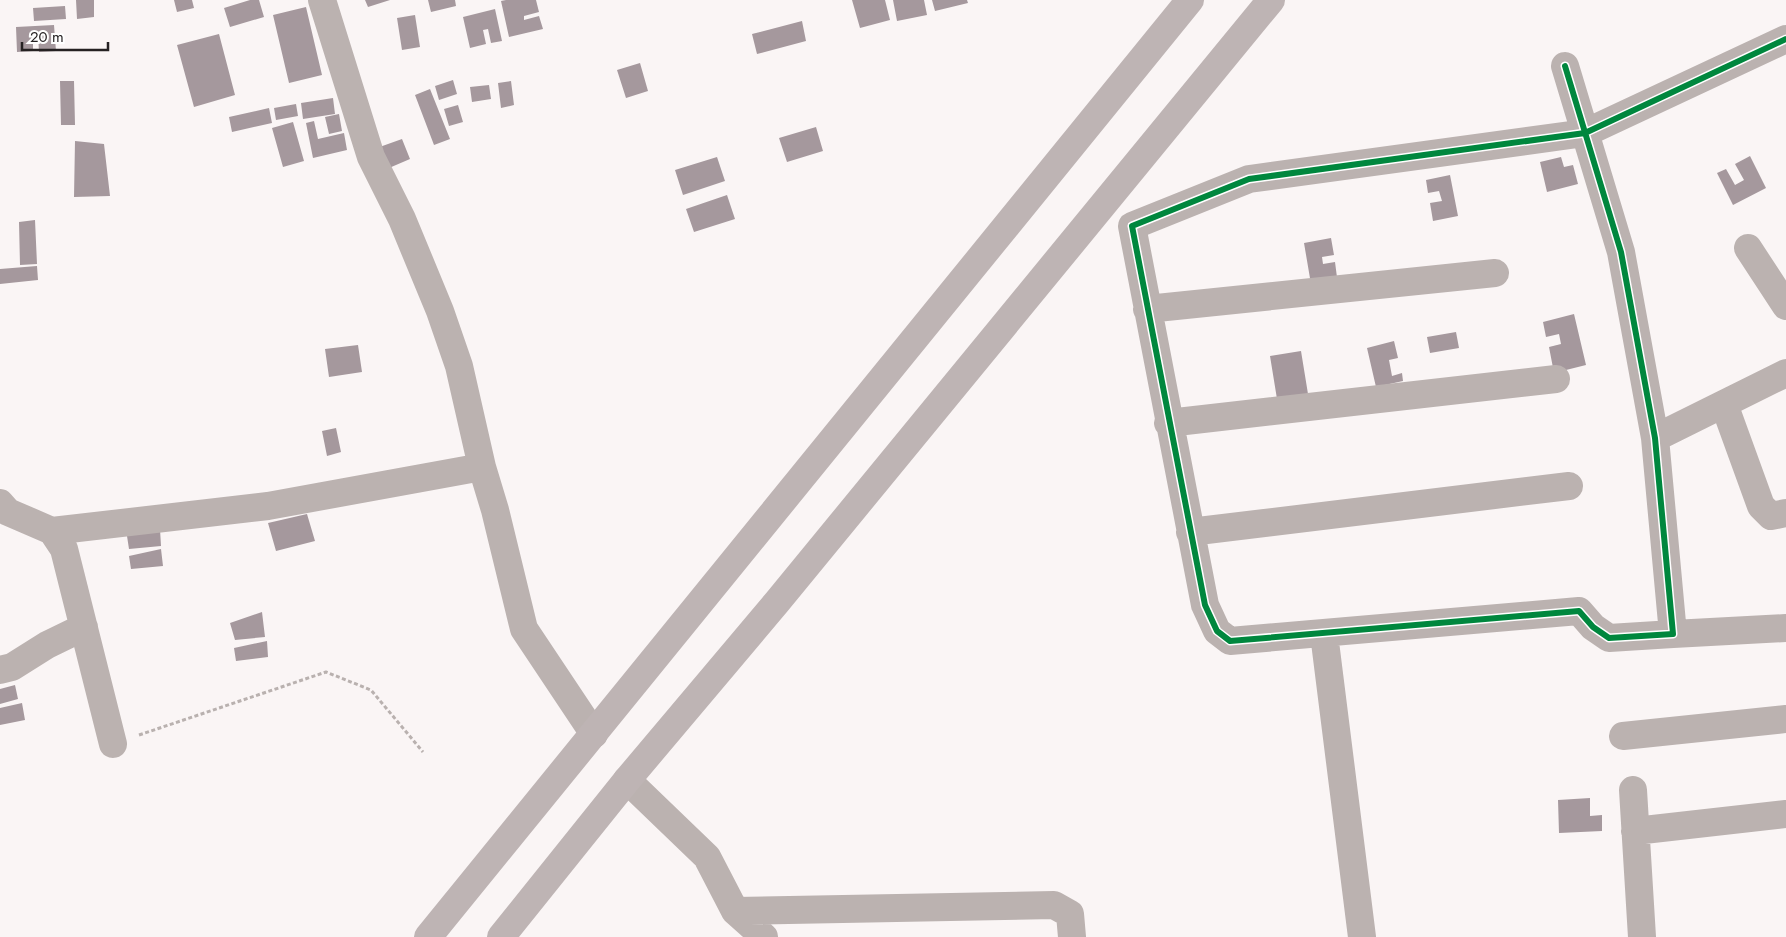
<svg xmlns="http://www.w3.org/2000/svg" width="1786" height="937" font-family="Jost,sans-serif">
<rect width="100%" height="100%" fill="#faf5f5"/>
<path fill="#a5989d" d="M 76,0 L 94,0 L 94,17 L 77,19 Z
M 174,0 L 192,0 L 194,8 L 177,12 Z
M 250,0 L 259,0 L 264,17 L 230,27 L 224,8 Z
M 365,0 L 390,0 L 368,7 Z
M 428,0 L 455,0 L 456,6 L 431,12 Z
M 506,0 L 536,0 L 539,12 L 524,16 L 524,20 L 539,16 L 543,29 L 509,37 L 501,1 Z
M 852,0 L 885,0 L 890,20 L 860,28 Z
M 893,0 L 924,0 L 927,15 L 897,21 Z
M 932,0 L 967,0 L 968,3 L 935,11 Z
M 65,6 L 66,19 L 34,21 L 33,8 Z
M 306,7 L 322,75 L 289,83 L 273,15 Z
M 495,9 L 502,41 L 491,43 L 488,29 L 483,30 L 486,44 L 470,48 L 463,17 Z
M 415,15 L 420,47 L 402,50 L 397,18 Z
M 802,21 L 806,41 L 757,54 L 752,34 Z
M 54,25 L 56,51 L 39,52 L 38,35 L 33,36 L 33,51 L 17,52 L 16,27 Z
M 219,34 L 235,95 L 194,107 L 177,45 Z
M 640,63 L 648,91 L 626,98 L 617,70 Z
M 453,80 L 457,94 L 439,100 L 435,86 Z
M 60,81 L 74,81 L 75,125 L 61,125 Z
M 511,81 L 514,105 L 501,108 L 498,83 Z
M 489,85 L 491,99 L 472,102 L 470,87 Z
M 430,89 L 450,139 L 434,145 L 415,95 Z
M 333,98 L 335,114 L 303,119 L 301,103 Z
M 296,104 L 298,116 L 276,120 L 274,108 Z
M 458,105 L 463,122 L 449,126 L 444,109 Z
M 269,108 L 272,123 L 232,132 L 229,117 Z
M 339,114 L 342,131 L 329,134 L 325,117 Z
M 314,121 L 318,139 L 344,133 L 347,150 L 313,158 L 306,123 Z
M 293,122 L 304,161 L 283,167 L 272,128 Z
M 816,127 L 823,151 L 787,162 L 779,138 Z
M 402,139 L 410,159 L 382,171 L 374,149 Z
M 75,141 L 104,144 L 110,196 L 74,197 Z
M 1750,156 L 1766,188 L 1733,205 L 1717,173 L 1726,169 L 1735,185 L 1744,180 L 1735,164 Z
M 717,157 L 725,181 L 683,195 L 675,170 Z
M 1561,157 L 1564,167 L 1573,165 L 1578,184 L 1547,192 L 1540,162 Z
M 1450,175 L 1458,216 L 1433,221 L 1430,203 L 1442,201 L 1439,191 L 1428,193 L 1426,180 Z
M 727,195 L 735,219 L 694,232 L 686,209 Z
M 35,220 L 37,264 L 20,265 L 19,222 Z
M 1331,238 L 1334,255 L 1322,257 L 1323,264 L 1335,262 L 1338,285 L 1312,290 L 1304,243 Z
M 37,266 L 38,280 L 0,284 L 0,269 Z
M 1574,314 L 1586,365 L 1554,373 L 1549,347 L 1561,344 L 1559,334 L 1546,337 L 1543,322 Z
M 1456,332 L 1459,348 L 1430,353 L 1427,337 Z
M 1394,341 L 1398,358 L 1389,360 L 1392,376 L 1402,373 L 1403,381 L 1376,387 L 1367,348 Z
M 358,345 L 362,372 L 329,377 L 325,349 Z
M 1301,351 L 1308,394 L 1277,399 L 1270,356 Z
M 336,428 L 341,452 L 327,456 L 322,431 Z
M 307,514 L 315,541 L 276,551 L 268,523 Z
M 160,529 L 161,546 L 129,549 L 127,536 Z
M 161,549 L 163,566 L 131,569 L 129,556 Z
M 262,612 L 265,637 L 235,640 L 230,623 Z
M 267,641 L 268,657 L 236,661 L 234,648 Z
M 15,685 L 18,699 L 0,704 L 0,689 Z
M 22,703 L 25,720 L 0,725 L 0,708 Z
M 1590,798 L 1590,816 L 1602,815 L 1602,831 L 1559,833 L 1558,800 Z"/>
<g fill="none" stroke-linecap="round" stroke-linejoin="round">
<path stroke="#b9b1af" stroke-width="3" stroke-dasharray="4 2.5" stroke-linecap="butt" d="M 139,735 L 326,672 L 371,690 L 423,752"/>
<path stroke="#bbb2b0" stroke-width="28" d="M 322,0 L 371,157 L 402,219 L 440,311 L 459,366 L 482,467 L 495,510 L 524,629 L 594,734
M 1565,66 L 1621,252 L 1655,438 L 1673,634 L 1609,638 L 1593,627 L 1579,611 L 1230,641 L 1217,631 L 1205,605 L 1132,226 L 1249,179 L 1585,133 L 1786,39
M 1748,248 L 1786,306
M 1147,309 L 1495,273
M 1724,404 L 1761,506 L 1771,516 L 1786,513
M 1168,423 L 1556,379
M 1655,438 L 1786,373
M 0,503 L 8,512 L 52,531 L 64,549 L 113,744
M 52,531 L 268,506 L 482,467
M 1190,532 L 1569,486
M 1324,634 L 1362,937
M 1673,634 L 1786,628
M 0,670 L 12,667 L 47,645 L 84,627
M 1623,736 L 1786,719
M 627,780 L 707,857 L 735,911 L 764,937
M 1633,790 L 1642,937
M 1635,831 L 1786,814
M 735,911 L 1054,905 L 1070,914 L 1072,937"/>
<path stroke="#beb4b4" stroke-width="28" d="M 428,937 L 1190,0
M 501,937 L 627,780 L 777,602 L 1271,0"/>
<defs>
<path id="cycleway" d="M 1565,66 L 1621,252 L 1655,438 L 1673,634 L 1609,638 L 1593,627 L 1579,611 L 1230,641 L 1217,631 L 1205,605 L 1132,226 L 1249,179 L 1585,133 L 1786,39"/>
</defs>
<use href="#cycleway" stroke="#fff" stroke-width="9"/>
<use href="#cycleway" stroke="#00873e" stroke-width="6"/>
</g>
<path d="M22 42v8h86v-8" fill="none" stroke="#252122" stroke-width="2.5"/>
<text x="30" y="42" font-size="15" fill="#252122" stroke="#ffffff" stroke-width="4" paint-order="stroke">20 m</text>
</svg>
